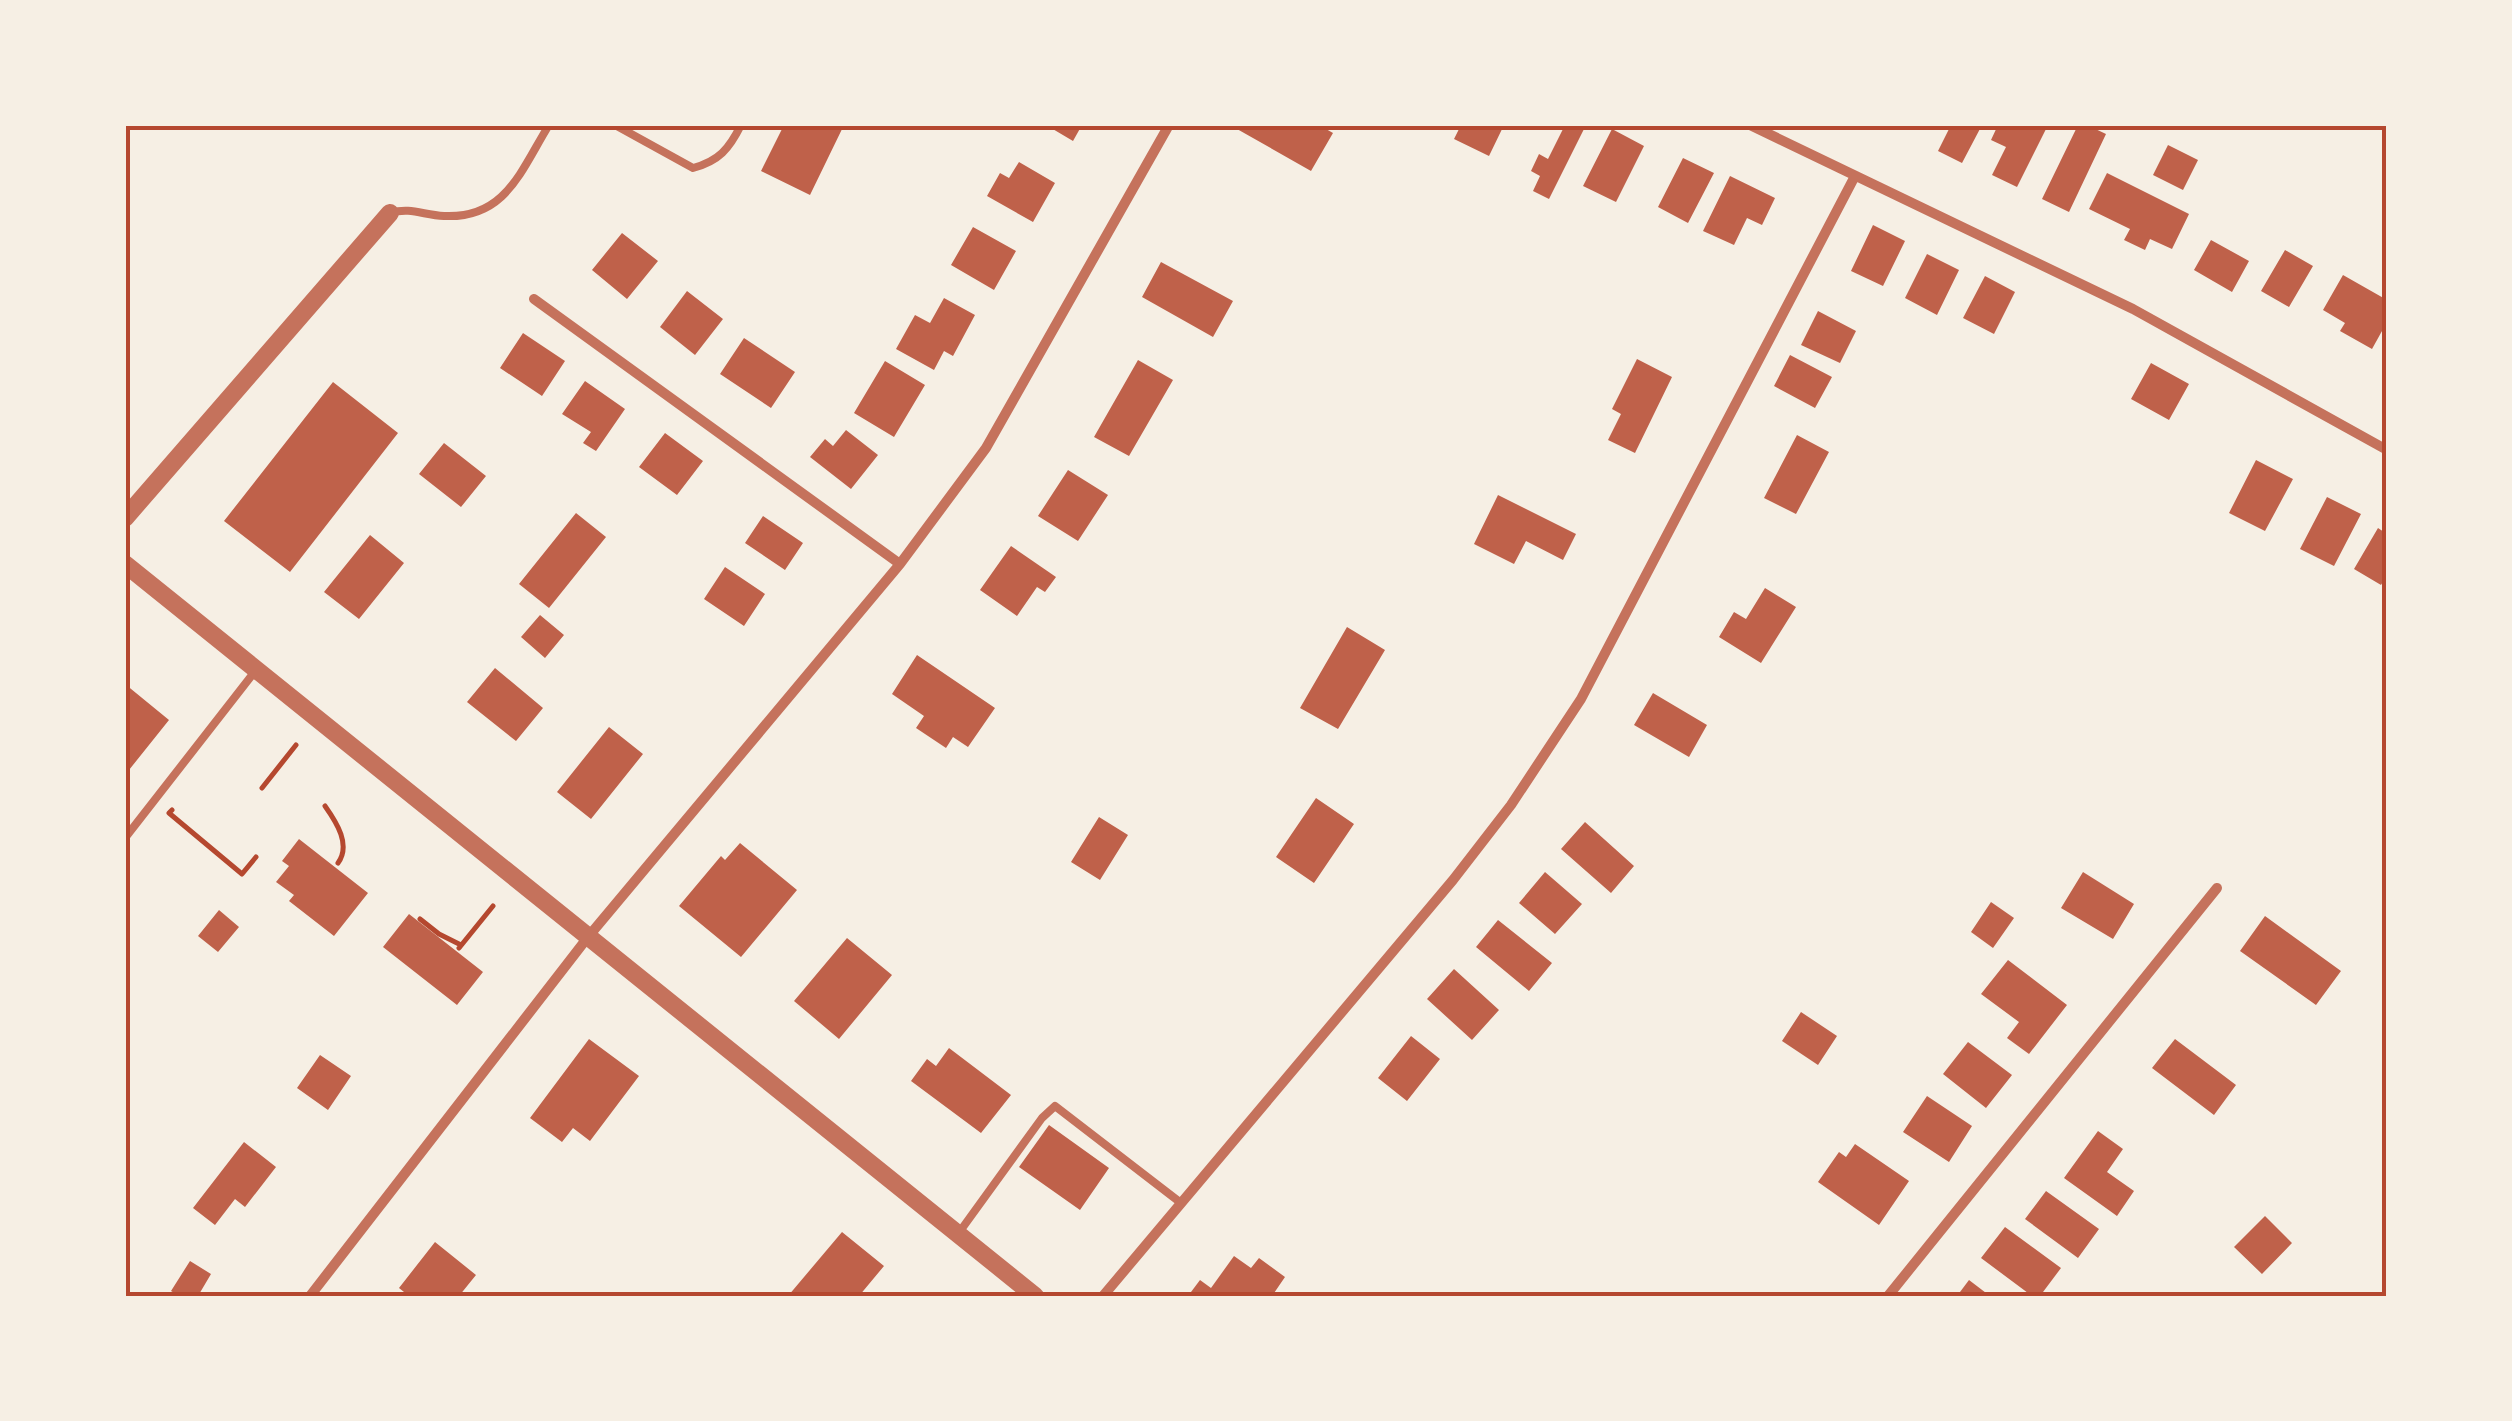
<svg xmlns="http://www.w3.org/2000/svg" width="2512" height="1421" font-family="Roboto,sans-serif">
<rect width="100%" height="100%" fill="#f6efe4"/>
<path fill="#bf614a" d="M 784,125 L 844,125 L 810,195 L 761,171 Z
M 1046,125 L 1082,125 L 1073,141 Z
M 1239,125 L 1319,125 L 1333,133 L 1311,171 L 1237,129 Z
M 1461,125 L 1504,125 L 1489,156 L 1454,139 Z
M 1565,125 L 1586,125 L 1549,199 L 1533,191 L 1540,176 L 1531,171 L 1539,154 L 1548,159 Z
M 1951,125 L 1982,125 L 1962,163 L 1938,151 Z
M 1998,125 L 2048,125 L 2017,187 L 1992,175 L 2006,147 L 1991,140 Z
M 2078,125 L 2087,125 L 2106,134 L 2069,212 L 2042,199 Z
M 1612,129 L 1644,146 L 1616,202 L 1583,186 Z
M 2168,145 L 2198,160 L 2183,190 L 2153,175 Z
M 1683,158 L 1714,173 L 1688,223 L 1658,207 Z
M 1019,162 L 1055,183 L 1033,222 L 987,196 L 1000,173 L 1009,178 Z
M 2107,173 L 2189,214 L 2172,249 L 2150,239 L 2145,250 L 2124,240 L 2130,229 L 2089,209 Z
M 1730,176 L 1775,198 L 1762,225 L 1747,218 L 1734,245 L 1703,231 Z
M 1873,225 L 1905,241 L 1883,286 L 1851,271 Z
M 973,227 L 1016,251 L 994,290 L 951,265 Z
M 622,233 L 658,261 L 627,299 L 592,270 Z
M 2211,240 L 2249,261 L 2232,292 L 2194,270 Z
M 2285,250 L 2313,266 L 2289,307 L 2261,291 Z
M 1927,254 L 1959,270 L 1937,315 L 1905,298 Z
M 1161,262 L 1233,301 L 1213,337 L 1142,297 Z
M 2343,275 L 2387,300 L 2387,322 L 2372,349 L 2340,331 L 2345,323 L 2323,310 Z
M 1985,276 L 2015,292 L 1994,334 L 1963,318 Z
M 687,291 L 723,319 L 695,355 L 660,327 Z
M 944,298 L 975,315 L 953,356 L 944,351 L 934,370 L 896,349 L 915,315 L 930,323 Z
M 1818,311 L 1856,331 L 1840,363 L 1801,345 Z
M 523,333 L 565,361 L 542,396 L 500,368 Z
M 744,338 L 795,372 L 771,408 L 720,374 Z
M 1790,355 L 1832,377 L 1815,408 L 1774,386 Z
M 1637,359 L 1672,377 L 1635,453 L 1608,440 L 1621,414 L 1612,409 Z
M 1138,360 L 1173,380 L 1129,456 L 1094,437 Z
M 885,361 L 925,385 L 894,437 L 854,413 Z
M 2151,363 L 2189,384 L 2169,420 L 2131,399 Z
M 585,381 L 625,409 L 596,451 L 583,443 L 591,432 L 562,414 Z
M 333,382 L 398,433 L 290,572 L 224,521 Z
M 846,430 L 878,455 L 851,489 L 810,457 L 825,439 L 833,446 Z
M 665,433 L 703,461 L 677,495 L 639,467 Z
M 1797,435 L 1829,452 L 1796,514 L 1764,498 Z
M 444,443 L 486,476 L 461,507 L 419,474 Z
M 2256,460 L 2293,479 L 2265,531 L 2229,513 Z
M 1068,470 L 1108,495 L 1078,541 L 1038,516 Z
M 1498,495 L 1576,534 L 1563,560 L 1526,541 L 1514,564 L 1474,544 Z
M 2327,497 L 2361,514 L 2334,566 L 2300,549 Z
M 576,513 L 606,537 L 549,608 L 519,584 Z
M 763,516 L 803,543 L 785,570 L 745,543 Z
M 2378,528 L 2387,534 L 2387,575 L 2381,585 L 2354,569 Z
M 370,535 L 404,563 L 359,619 L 324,592 Z
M 1011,546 L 1056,577 L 1045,592 L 1037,587 L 1017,616 L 980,590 Z
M 725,567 L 765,594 L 744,626 L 704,599 Z
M 1765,588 L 1796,607 L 1761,663 L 1719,637 L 1734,612 L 1746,619 Z
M 540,615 L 564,635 L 545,658 L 521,637 Z
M 1347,627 L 1385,650 L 1338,729 L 1300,708 Z
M 917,655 L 995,708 L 968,747 L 953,737 L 946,748 L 916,728 L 924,716 L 892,694 Z
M 495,668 L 543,708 L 516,741 L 467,702 Z
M 125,684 L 169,720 L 125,775 Z
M 1653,693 L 1707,725 L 1689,757 L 1634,725 Z
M 609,727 L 643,754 L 591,819 L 557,792 Z
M 1316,798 L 1354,824 L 1314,883 L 1276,857 Z
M 1099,817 L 1128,835 L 1100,880 L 1071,862 Z
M 1585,822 L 1634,866 L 1611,893 L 1561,849 Z
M 299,839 L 368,893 L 334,936 L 289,901 L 294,895 L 276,882 L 289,866 L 282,861 Z
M 740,843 L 797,890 L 741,957 L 679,906 L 721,856 L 725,860 Z
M 1545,872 L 1582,904 L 1555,934 L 1519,903 Z
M 2083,872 L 2134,904 L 2113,939 L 2061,908 Z
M 1991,902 L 2014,918 L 1993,948 L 1971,932 Z
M 219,910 L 239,927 L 218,952 L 198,936 Z
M 409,914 L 483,972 L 457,1005 L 383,947 Z
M 2265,916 L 2341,971 L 2316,1005 L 2240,951 Z
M 1498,920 L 1552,963 L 1529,991 L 1476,947 Z
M 847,938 L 892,975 L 839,1039 L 794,1001 Z
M 2008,960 L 2067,1005 L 2029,1054 L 2007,1038 L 2019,1022 L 1981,994 Z
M 1454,969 L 1499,1010 L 1472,1040 L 1427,999 Z
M 1801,1012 L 1837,1036 L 1818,1065 L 1782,1041 Z
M 1411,1036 L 1440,1059 L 1407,1101 L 1378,1078 Z
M 589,1039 L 639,1076 L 590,1141 L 573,1128 L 562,1142 L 530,1118 Z
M 2175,1039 L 2236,1085 L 2214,1115 L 2152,1068 Z
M 1968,1042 L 2012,1075 L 1986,1108 L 1943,1074 Z
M 949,1048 L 1011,1095 L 981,1133 L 911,1081 L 927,1059 L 936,1066 Z
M 320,1055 L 351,1076 L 328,1110 L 297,1088 Z
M 1927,1096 L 1972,1126 L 1949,1162 L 1903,1132 Z
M 1049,1125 L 1109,1168 L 1080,1210 L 1019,1167 Z
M 2098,1131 L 2123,1149 L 2107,1172 L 2134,1191 L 2117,1216 L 2064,1178 Z
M 244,1142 L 276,1167 L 245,1207 L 235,1199 L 215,1225 L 193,1208 Z
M 1855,1144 L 1909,1181 L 1879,1225 L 1818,1182 L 1839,1152 L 1846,1157 Z
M 2046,1191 L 2099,1229 L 2078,1258 L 2025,1219 Z
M 2265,1216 L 2292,1243 L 2262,1274 L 2234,1247 Z
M 2005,1227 L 2061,1268 L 2040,1296 L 2032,1296 L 1981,1258 Z
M 842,1232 L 884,1266 L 859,1296 L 788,1296 Z
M 435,1242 L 476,1275 L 459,1296 L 409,1296 L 399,1288 Z
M 1234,1256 L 1251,1268 L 1259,1258 L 1285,1277 L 1272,1296 L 1188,1296 L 1200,1280 L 1211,1288 Z
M 190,1261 L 211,1274 L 198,1296 L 179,1296 L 171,1291 Z
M 1969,1280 L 1990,1296 L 1957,1296 Z"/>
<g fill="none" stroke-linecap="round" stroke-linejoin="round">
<path stroke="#b5482f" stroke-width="5" d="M 262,788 L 296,745
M 325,806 C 337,823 351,845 338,863
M 172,810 L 169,813 L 242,874 L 256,857
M 420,919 L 439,934 L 461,945
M 459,948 L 493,906"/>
<path stroke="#c5725c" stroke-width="8" d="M 615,125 L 693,168 C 719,161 729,149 741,125
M 390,213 C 411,207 423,215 444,216 C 506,219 521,170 549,125
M 125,838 L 256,670
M 958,1234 L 1042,1118 L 1055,1106 L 1181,1203"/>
<path stroke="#c5725c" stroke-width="10" d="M 1750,125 L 2133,309 L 2387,450
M 534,299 L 900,564
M 310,1296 L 588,937 L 900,564 L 986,448 L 1169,125
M 1103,1296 L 1453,880 L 1511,805 L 1581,699 L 1855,176
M 1888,1296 L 2217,888"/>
<path stroke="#c5725c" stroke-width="18" d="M 125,518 L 390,213
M 125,564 L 1035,1296"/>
</g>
<rect width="2512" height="1421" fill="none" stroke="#f6efe4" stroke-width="255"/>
<rect x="128" y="128" width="2256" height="1166" fill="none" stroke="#b5482f" stroke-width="4"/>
</svg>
